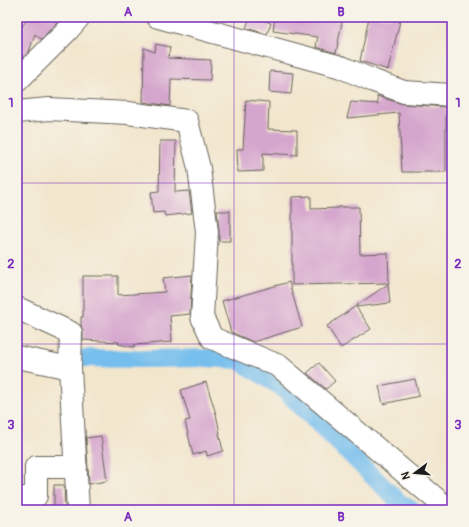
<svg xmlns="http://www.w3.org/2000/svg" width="469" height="527" font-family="Pangolin,sans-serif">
<rect width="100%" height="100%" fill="#f7f3e8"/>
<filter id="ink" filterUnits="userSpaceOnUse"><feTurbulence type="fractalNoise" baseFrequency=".025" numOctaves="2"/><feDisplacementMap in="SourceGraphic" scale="8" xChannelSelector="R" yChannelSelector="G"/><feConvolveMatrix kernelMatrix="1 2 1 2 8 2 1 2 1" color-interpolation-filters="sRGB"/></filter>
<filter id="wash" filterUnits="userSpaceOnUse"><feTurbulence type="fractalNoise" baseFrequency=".012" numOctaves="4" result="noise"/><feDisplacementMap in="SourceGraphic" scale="16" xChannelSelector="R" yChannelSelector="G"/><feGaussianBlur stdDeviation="0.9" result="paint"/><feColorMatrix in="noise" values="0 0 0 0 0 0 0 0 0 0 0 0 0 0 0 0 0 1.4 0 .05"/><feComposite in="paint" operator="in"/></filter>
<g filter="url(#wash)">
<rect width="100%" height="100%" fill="#f2e6cd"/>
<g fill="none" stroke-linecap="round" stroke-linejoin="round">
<path stroke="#74beed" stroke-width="18" d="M 84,358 L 139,359 L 207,358 L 238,360 L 281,387 L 399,502 L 412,510"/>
</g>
<g id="blocks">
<path fill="#d5a6cd" d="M 29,17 L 63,17 L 41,39 L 35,34 L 29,52 L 17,63 L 17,33 Z
M 250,17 L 256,17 L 271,23 L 267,34 L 246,28 Z
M 275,17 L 316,17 L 342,22 L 336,53 L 316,47 L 318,37 L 273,31 Z
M 369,17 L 401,17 L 388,70 L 360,61 Z
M 156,44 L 170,47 L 168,58 L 211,60 L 210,80 L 171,79 L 170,106 L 143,102 L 144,48 L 155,52 Z
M 270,71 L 293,73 L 291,94 L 269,92 Z
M 377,96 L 403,104 L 446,107 L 446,172 L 402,172 L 399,113 L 347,118 L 351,102 L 378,104 Z
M 246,100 L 269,102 L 268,129 L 297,130 L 297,155 L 263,153 L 263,171 L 238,172 L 237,149 L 243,149 Z
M 160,141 L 176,141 L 175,192 L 189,191 L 192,213 L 165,216 L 164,212 L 153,213 L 151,192 L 159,191 Z
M 311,196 L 311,209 L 339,208 L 339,207 L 359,207 L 360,254 L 388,253 L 389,283 L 292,285 L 292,197 Z
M 217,211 L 230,211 L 230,241 L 219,241 L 219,231 Z
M 192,275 L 190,314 L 170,316 L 172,342 L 134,345 L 134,347 L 118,344 L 119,342 L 83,340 L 83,333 L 81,325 L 81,317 L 83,317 L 83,276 L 118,276 L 118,295 L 165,292 L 163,278 Z
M 289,282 L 302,327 L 253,342 L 231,332 L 222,301 Z
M 388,284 L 390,303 L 356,307 L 371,329 L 341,348 L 327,326 Z
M 319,363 L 335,381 L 326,389 L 307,373 Z
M 415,379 L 419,396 L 383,404 L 379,386 Z
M 206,382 L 216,414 L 220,433 L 219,433 L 223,451 L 207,456 L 206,451 L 193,455 L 185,421 L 190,420 L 181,390 Z
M 101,436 L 107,481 L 89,484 L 86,438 Z
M 54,485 L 64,485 L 65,510 L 54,510 Z"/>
</g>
</g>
<g filter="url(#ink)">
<use href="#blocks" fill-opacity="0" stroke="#67635a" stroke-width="1"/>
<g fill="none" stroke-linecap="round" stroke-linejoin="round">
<defs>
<path id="minor" d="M 158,17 L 341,67 L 374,81 L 404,92 L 452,95
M 17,81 L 67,31 L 79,17
M 17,112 L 49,109 L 128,113 L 187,121 L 199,168 L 207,232 L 202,317 L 212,338 L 279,366 L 449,510
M 17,308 L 71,333 L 70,368 L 78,510
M 17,357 L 70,368
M 17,499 L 36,496 L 36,467 L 76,467"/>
</defs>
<use href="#minor" stroke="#67635a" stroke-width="24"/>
<use href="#minor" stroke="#fff" stroke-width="22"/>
</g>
</g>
<path fill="none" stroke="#7b2cbf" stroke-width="1" stroke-opacity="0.55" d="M 234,17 L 234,510M 17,183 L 452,183M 17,344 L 452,344"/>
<rect width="469" height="527" fill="none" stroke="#f7f3e8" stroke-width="44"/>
<g transform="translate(415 473) rotate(254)" stroke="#f7f3e8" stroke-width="3" paint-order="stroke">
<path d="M0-3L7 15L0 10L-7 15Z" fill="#1c1c1c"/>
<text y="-6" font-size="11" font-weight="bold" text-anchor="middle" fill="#1c1c1c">N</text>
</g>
<rect x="22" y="22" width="425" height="483" fill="none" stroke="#7b2cbf" stroke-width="1.5"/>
<g font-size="13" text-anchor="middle" font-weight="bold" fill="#7b2cbf">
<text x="128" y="16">A</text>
<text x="341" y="16">B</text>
<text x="11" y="107">1</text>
<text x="458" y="107">1</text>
<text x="11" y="268">2</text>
<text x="458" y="268">2</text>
<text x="11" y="429">3</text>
<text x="458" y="429">3</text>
<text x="128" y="521">A</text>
<text x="341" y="521">B</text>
</g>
</svg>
